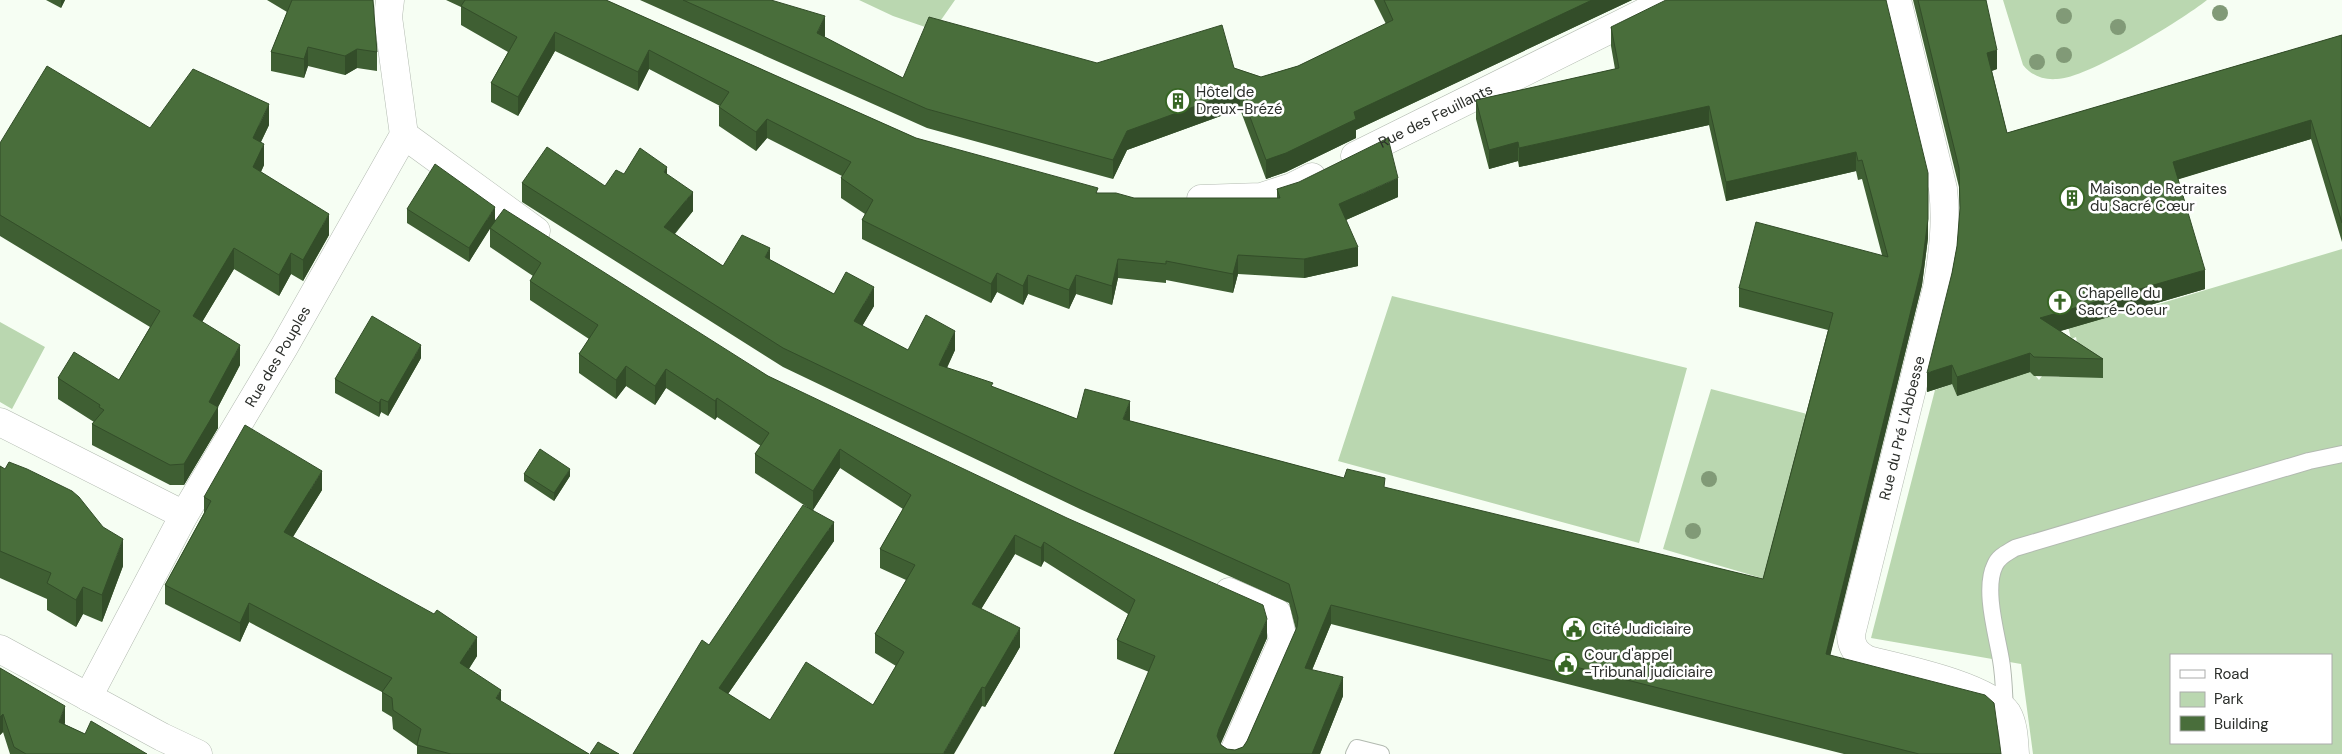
<svg xmlns="http://www.w3.org/2000/svg" width="2342" height="754" font-family="'DM Sans',sans-serif">
<rect width="100%" height="100%" fill="#f6fef3"/>
<path fill="#bad7b0" fill-rule="evenodd" d="M 859,0 L 955,0 L 934,30 L 893,16 Z
M 2003,0 L 2207,0 C 2182,20 2086,79 2057,79 C 2043,80 2032,76 2023,65 Z
M 2342,249 L 2342,754 L 2033,754 L 2021,664 L 1871,638 L 1935,390 L 1952,384 L 1957,396 L 2014,377 L 2023,361 L 2039,380 L 2042,376 L 2059,377 L 2078,348 L 2076,337 L 2071,339 L 2068,326 L 2130,308 L 2132,312 ZM 2171,655 L 2331,655 L 2331,743 L 2171,743 Z
M 1392,296 L 1687,368 L 1639,543 L 1338,461 Z
M 0,322 L 45,347 L 12,409 L 0,402 Z
M 1711,389 L 1811,415 L 1768,580 L 1663,549 Z"/>
<g fill="none" stroke-linecap="round" stroke-linejoin="round">
<defs>
<path id="lane" d="M 2005,711 C 2004,694 2004,677 2001,660 C 1997,635 1983,589 1995,565 C 1999,556 2007,553 2015,548 L 2309,461 L 2342,454
M 1354,754 L 1357,748 L 1381,754"/>
<g id="street">
<path d="M 1897,0 L 1943,189 C 1947,223 1943,255 1937,288 L 1851,634 C 1851,647 1856,654 1868,660 C 1900,668 1989,686 2007,713 C 2014,725 2014,741 2015,754"/>
<path d="M 404,135 L 536,231"/>
<path id="s1" d="M 1355,156 L 1669,0"/>
<path d="M 1201,199 L 1261,197 L 1292,187 L 1312,177"/>
<path d="M 0,422 L 184,515"/>
<path d="M 1229,592 L 1277,613 L 1283,640 L 1233,754"/>
<path id="s2" d="M 88,697 L 184,515 L 284,347 L 404,135 L 388,17 L 390,0"/>
</g>
<path id="secondary" d="M 0,649 L 162,737 L 198,754"/>
</defs>
<use href="#lane" stroke="#b2bab0" stroke-width="18"/>
<use href="#street" stroke="#b2bab0" stroke-width="29"/>
<use href="#secondary" stroke="#b2bab0" stroke-width="29"/>
<use href="#lane" stroke="#fff" stroke-width="16"/>
<use href="#street" stroke="#fff" stroke-width="28"/>
<use href="#secondary" stroke="#fff" stroke-width="28"/>
</g>
<g fill="#819a77">
<circle cx="2220" cy="13" r="8"/>
<circle cx="2064" cy="16" r="8"/>
<circle cx="2118" cy="27" r="8"/>
<circle cx="2064" cy="55" r="8"/>
<circle cx="2037" cy="62" r="8"/>
<circle cx="1709" cy="479" r="8"/>
<circle cx="1693" cy="531" r="8"/>
</g>
<path fill="#3f5f33" fill-rule="evenodd" d="M 46,0 L 65,0 L 61,8 Z
M 267,0 L 373,0 L 373,7 L 377,52 L 377,71 L 357,68 L 345,75 L 308,66 L 304,78 L 271,71 L 271,52 L 287,12 Z
M 446,0 L 606,0 L 916,138 L 1098,193 L 1134,198 L 1277,198 L 1277,189 L 1398,197 L 1346,220 L 1358,266 L 1304,278 L 1238,274 L 1233,293 L 1166,280 L 1166,283 L 1118,278 L 1112,305 L 1076,294 L 1069,309 L 1028,294 L 1023,305 L 997,292 L 991,303 L 862,239 L 862,220 L 865,214 L 841,198 L 841,178 L 842,176 L 767,138 L 756,151 L 719,126 L 719,107 L 720,106 L 649,69 L 638,91 L 555,51 L 518,116 L 491,102 L 491,83 L 508,52 L 461,25 L 461,7 Z
M 640,0 L 771,0 L 825,36 L 824,37 L 903,78 L 1097,63 L 1234,68 L 1261,77 L 1298,66 L 1386,24 L 1374,0 L 1632,0 L 1356,130 L 1356,138 L 1286,172 L 1266,179 L 1240,109 L 1127,150 L 1113,179 L 927,128 Z
M 1886,0 L 1928,238 L 1922,285 L 1830,655 L 2001,754 L 1844,754 L 1331,624 L 1312,670 L 1343,696 L 1320,754 L 1114,754 L 1149,672 L 1117,659 L 1117,640 L 1128,614 L 1044,561 L 1041,567 L 1015,554 L 981,609 L 1020,647 L 985,707 L 982,706 L 633,754 L 709,645 L 810,509 L 755,473 L 755,454 L 761,446 L 717,417 L 715,420 L 666,388 L 655,405 L 626,386 L 616,399 L 579,373 L 579,354 L 589,339 L 530,300 L 530,281 L 533,276 L 490,247 L 490,228 L 469,262 L 407,223 L 407,209 L 495,221 L 768,376 L 1267,638 L 1220,744 L 1227,749 L 1235,750 L 1243,747 L 1247,741 L 1296,630 L 1289,603 L 1080,509 L 783,367 L 522,202 L 522,183 L 605,186 L 624,174 L 667,174 L 693,211 L 675,234 L 723,266 L 770,260 L 834,294 L 874,306 L 862,326 L 908,350 L 955,350 L 947,368 L 993,387 L 1077,419 L 1130,420 L 1130,421 L 1344,478 L 1385,488 L 1763,579 L 1828,330 L 1739,307 L 1739,288 L 1882,255 L 1862,179 L 1858,180 L 1856,171 L 1726,201 L 1709,125 L 1519,167 L 1518,161 L 1489,169 L 1476,119 L 1476,100 L 1615,69 L 1611,46 L 1611,27 ZM 840,468 L 903,509 L 880,549 L 880,568 L 906,580 L 875,634 L 875,653 L 896,666 L 873,705 L 770,720 L 728,694 L 834,541 L 813,510 Z
M 1913,0 L 1986,0 L 1997,69 L 1992,71 L 2007,133 L 2342,35 L 2342,242 L 2311,139 L 2178,179 L 2205,289 L 2060,331 L 2103,359 L 2103,378 L 2034,376 L 2030,372 L 1957,396 L 1952,384 L 1927,392 L 1952,273 L 1957,246 L 1960,213 L 1959,187 Z
M 269,125 L 261,142 L 264,165 L 261,172 L 329,235 L 303,281 L 291,274 L 279,296 L 234,269 L 202,322 L 240,365 L 218,407 L 218,428 L 184,485 L 170,485 L 92,445 L 92,424 L 94,422 L 58,399 L 58,378 L 119,380 L 150,327 L 0,236 L 0,143 Z
M 421,358 L 388,416 L 381,412 L 379,417 L 335,393 L 335,379 Z
M 0,466 L 123,566 L 102,622 L 83,614 L 76,627 L 47,610 L 47,599 L 0,578 Z
M 524,474 L 570,476 L 554,501 L 524,481 Z
M 322,490 L 293,537 L 477,656 L 469,669 L 501,702 L 589,754 L 417,754 L 417,746 L 393,729 L 392,717 L 382,711 L 382,692 L 249,622 L 240,642 L 165,604 L 165,585 L 204,513 L 204,497 Z
M 0,668 L 65,723 L 64,724 L 85,734 L 147,754 L 10,754 L 3,732 L 0,735 Z"/>
<path fill="#334d29" d="M 61,0 L 65,0 L 61,8 Z
M 1592,0 L 1632,0 L 1356,130 L 1356,138 L 1286,172 L 1266,179 L 1266,160 L 1354,112 Z
M 825,16 L 825,36 L 817,52 L 817,33 Z
M 555,32 L 555,51 L 518,116 L 518,97 Z
M 308,47 L 308,66 L 304,78 L 304,59 Z
M 357,49 L 357,68 L 345,75 L 345,56 Z
M 649,50 L 649,69 L 638,91 L 638,72 Z
M 1997,50 L 1997,69 L 1987,72 L 1987,53 Z
M 1240,90 L 1240,109 L 1127,150 L 1113,179 L 1113,160 L 1127,131 Z
M 269,104 L 269,125 L 253,158 L 253,138 Z
M 1709,106 L 1709,125 L 1519,167 L 1519,148 Z
M 767,119 L 767,138 L 756,151 L 756,132 Z
M 2311,120 L 2311,139 L 2173,181 L 2173,162 Z
M 1518,142 L 1518,161 L 1489,169 L 1489,150 Z
M 264,144 L 264,165 L 253,188 L 253,167 Z
M 1856,152 L 1856,171 L 1726,201 L 1726,182 Z
M 667,167 L 667,186 L 664,172 Z
M 1398,178 L 1398,197 L 1339,223 L 1339,204 Z
M 693,192 L 693,211 L 664,246 L 664,227 Z
M 495,207 L 495,221 L 469,262 L 469,248 Z
M 329,214 L 329,235 L 303,281 L 303,260 Z
M 1928,219 L 1928,238 L 1922,285 L 1826,673 L 1826,654 Z
M 1358,247 L 1358,266 L 1304,278 L 1304,259 Z
M 234,248 L 234,269 L 193,337 L 193,316 Z
M 770,248 L 770,267 L 765,257 Z
M 291,253 L 291,274 L 279,296 L 279,275 Z
M 1238,255 L 1238,274 L 1233,293 L 1233,274 Z
M 1118,259 L 1118,278 L 1112,305 L 1112,286 Z
M 2205,270 L 2205,289 L 2040,337 L 2040,318 Z
M 997,273 L 997,292 L 991,303 L 991,284 Z
M 1028,275 L 1028,294 L 1023,305 L 1023,286 Z
M 1076,275 L 1076,294 L 1069,309 L 1069,290 Z
M 874,287 L 874,306 L 854,340 L 854,321 Z
M 955,331 L 955,350 L 939,384 L 939,365 Z
M 240,345 L 240,365 L 218,407 L 218,428 L 184,485 L 184,464 L 209,402 Z
M 421,345 L 421,358 L 388,416 L 388,402 Z
M 2030,353 L 2030,372 L 1957,396 L 1957,377 Z
M 1952,365 L 1952,384 L 1927,392 L 1927,373 Z
M 626,366 L 626,386 L 616,399 L 616,380 Z
M 666,369 L 666,388 L 655,405 L 655,386 Z
M 717,398 L 717,417 L 715,420 L 715,401 Z
M 381,399 L 381,412 L 379,417 L 379,403 Z
M 1130,401 L 1130,420 L 1123,438 L 1123,419 Z
M 840,449 L 840,468 L 813,510 L 813,491 Z
M 570,469 L 570,476 L 554,501 L 554,493 Z
M 322,471 L 322,490 L 284,551 L 284,532 Z
M 834,522 L 834,541 L 719,707 L 719,688 Z
M 1015,535 L 1015,554 L 972,624 L 972,604 Z
M 123,539 L 123,566 L 102,622 L 102,595 Z
M 1044,542 L 1044,561 L 1041,567 L 1041,548 Z
M 83,587 L 83,614 L 76,627 L 76,600 Z
M 249,603 L 249,622 L 240,642 L 240,623 Z
M 1331,605 L 1331,624 L 1305,687 L 1305,668 Z
M 1267,619 L 1267,638 L 1219,748 L 1217,736 L 1219,729 Z
M 1020,628 L 1020,647 L 985,707 L 985,688 Z
M 477,637 L 477,656 L 460,682 L 460,663 Z
M 1343,677 L 1343,696 L 1320,754 L 1312,754 Z
M 982,687 L 982,706 L 954,754 L 943,754 Z
M 501,690 L 501,709 L 496,698 Z
M 65,706 L 65,723 L 59,739 L 59,722 Z
M 3,714 L 3,732 L 0,735 L 0,717 Z"/>
<path fill="#496e3b" stroke="#334d29" d="M 292,0 L 373,0 L 377,52 L 357,49 L 345,56 L 308,47 L 304,59 L 271,52 Z
M 465,0 L 606,0 L 916,138 L 1098,188 L 1096,193 L 1116,193 L 1134,198 L 1280,198 L 1277,189 L 1299,182 L 1388,138 L 1398,178 L 1339,204 L 1358,247 L 1304,259 L 1238,255 L 1233,274 L 1166,261 L 1166,264 L 1118,259 L 1112,286 L 1076,275 L 1069,290 L 1028,275 L 1023,286 L 997,273 L 991,284 L 862,220 L 873,200 L 841,178 L 851,162 L 767,119 L 756,132 L 719,107 L 729,92 L 649,50 L 638,72 L 555,32 L 518,97 L 491,83 L 517,37 L 461,6 Z
M 683,0 L 771,0 L 825,16 L 817,33 L 903,78 L 929,17 L 1097,63 L 1222,25 L 1234,68 L 1261,77 L 1298,66 L 1393,20 L 1384,0 L 1592,0 L 1354,112 L 1356,119 L 1286,153 L 1266,160 L 1240,90 L 1127,131 L 1113,160 L 927,109 Z
M 1666,0 L 1886,0 L 1928,173 L 1928,219 L 1922,266 L 1826,654 L 1985,695 L 1994,703 L 2001,754 L 1919,754 L 1331,605 L 1305,668 L 1343,677 L 1312,754 L 1114,754 L 1155,656 L 1117,640 L 1135,600 L 1044,542 L 1041,548 L 1015,535 L 972,604 L 1020,628 L 985,688 L 982,687 L 943,754 L 633,754 L 702,640 L 709,645 L 803,505 L 834,522 L 719,688 L 770,720 L 806,662 L 873,705 L 904,652 L 875,634 L 915,565 L 880,549 L 911,495 L 840,449 L 813,491 L 755,454 L 769,433 L 717,398 L 715,401 L 666,369 L 655,386 L 626,366 L 616,380 L 579,354 L 598,325 L 530,281 L 541,263 L 490,228 L 504,209 L 768,376 L 1067,518 L 1263,605 L 1267,619 L 1219,729 L 1217,736 L 1221,745 L 1227,749 L 1235,750 L 1243,747 L 1247,741 L 1297,627 L 1298,618 L 1289,584 L 1080,490 L 783,348 L 522,183 L 547,147 L 605,186 L 616,170 L 624,174 L 640,148 L 667,167 L 664,172 L 693,192 L 664,227 L 723,266 L 742,235 L 770,248 L 765,257 L 834,294 L 846,272 L 874,287 L 854,321 L 908,350 L 926,315 L 955,331 L 939,365 L 993,383 L 991,386 L 1077,419 L 1085,389 L 1130,401 L 1123,419 L 1344,478 L 1347,469 L 1385,478 L 1384,487 L 1763,579 L 1833,313 L 1739,288 L 1756,222 L 1888,257 L 1862,160 L 1858,161 L 1856,152 L 1726,182 L 1709,106 L 1519,148 L 1518,142 L 1489,150 L 1476,100 L 1619,68 L 1611,27 Z
M 1918,0 L 1986,0 L 1997,50 L 1987,53 L 2007,133 L 2342,35 L 2342,223 L 2311,120 L 2173,162 L 2205,270 L 2040,318 L 2103,359 L 2034,357 L 2030,353 L 1957,377 L 1952,365 L 1927,373 L 1952,273 L 1957,246 L 1960,208 L 1959,168 Z
M 47,66 L 150,128 L 193,69 L 269,104 L 253,138 L 264,144 L 253,167 L 329,214 L 303,260 L 291,253 L 279,275 L 234,248 L 193,316 L 240,345 L 209,402 L 218,407 L 184,464 L 170,465 L 92,424 L 104,410 L 99,407 L 100,405 L 58,378 L 74,352 L 119,380 L 160,311 L 0,215 L 0,143 Z
M 435,164 L 495,207 L 469,248 L 407,209 Z
M 372,316 L 421,345 L 388,402 L 381,399 L 379,403 L 335,379 Z
M 245,425 L 322,471 L 284,532 L 434,614 L 437,610 L 477,637 L 460,663 L 501,690 L 496,698 L 589,754 L 451,754 L 417,745 L 421,729 L 393,710 L 392,698 L 382,692 L 392,678 L 249,603 L 240,623 L 165,585 L 211,501 L 204,497 Z
M 540,449 L 570,469 L 554,493 L 524,474 Z
M 9,462 L 27,469 L 72,491 L 79,497 L 103,527 L 123,539 L 102,595 L 83,587 L 76,600 L 47,583 L 51,573 L 0,551 L 0,466 L 5,469 Z
M 0,668 L 65,706 L 59,722 L 85,734 L 91,721 L 147,754 L 26,754 L 14,747 L 3,714 L 0,717 Z
M 598,742 L 619,754 L 590,754 Z"/>
<defs>
<symbol id="building-ring" viewBox="-11 -11 22 22"><circle r="9.5" fill="#fff" stroke="#386625" stroke-width="1.5"/><path d="M-4-6H4V6H1V3H-1V6H-4ZM-2.5-4.3h1.7v1.8h-1.7ZM.8-4.3h1.7v1.8H.8ZM-2.5-1h1.7V.8h-1.7ZM.8-1h1.7V.8H.8Z" fill="#386625"/></symbol>
<symbol id="church-ring" viewBox="-11 -11 22 22"><circle r="9.5" fill="#fff" stroke="#386625" stroke-width="1.5"/><path d="M-1.2-6h2.4v3.5h3.3v2.4h-3.3V6h-2.4V-.1h-3.3v-2.4h3.3Z" fill="#386625"/></symbol>
<symbol id="civic-ring" viewBox="-11 -11 22 22"><circle r="9.5" fill="#fff" stroke="#386625" stroke-width="1.5"/><path d="M-.6-6.5H3V-4.5H.6V-3L4-1V1h2V6H-6V1h2V-1L-.6-3ZM-1.2 2.5V6h2.4V2.5Z" fill="#386625"/></symbol>
</defs>
<g fill-rule="evenodd">
<use href="#building-ring" x="1164" y="87" width="28" height="28"/>
<use href="#building-ring" x="2058" y="184" width="28" height="28"/>
<use href="#church-ring" x="2046" y="288" width="28" height="28"/>
<use href="#civic-ring" x="1560" y="615" width="28" height="28"/>
<use href="#civic-ring" x="1552" y="650" width="28" height="28"/>
</g>
<g text-anchor="middle" dominant-baseline="central" stroke-width="5" stroke-linejoin="round" paint-order="stroke">
<g font-size="15" fill="#2b2e2a" stroke="#fff" text-anchor="start">
<text x="1196" y="92">Hôtel de<tspan x="1196" dy="17">Dreux-Brézé</tspan></text>
<text x="2090" y="189">Maison de Retraites<tspan x="2090" dy="17">du Sacré Cœur</tspan></text>
<text x="2078" y="293">Chapelle du<tspan x="2078" dy="17">Sacré-Coeur</tspan></text>
<text x="1592" y="629">Cité Judiciaire</text>
<text x="1584" y="655">Cour d'appel<tspan x="1584" dy="17">-Tribunal judiciaire</tspan></text>
</g>
<g font-size="15" fill="#2b2e2a" stroke="#fff">
<text stroke="none"><textPath href="#s1" startOffset="90">Rue des Feuillants</textPath></text>
<text stroke="none"><textPath href="#s2" startOffset="390">Rue des Pouples</textPath></text>
<text transform="translate(1902 428) rotate(-76)">Rue du Pré L'Abbesse</text>
</g>
</g>
<rect x="2170" y="654" width="162" height="90" fill="#ffffff" stroke="#aaabaa"/>
<rect x="2180" y="670" width="25" height="8" fill="#ffffff" stroke="#aaabaa"/>
<text x="2214" y="679" font-size="15" fill="#2b2e2a">Road</text>
<rect x="2180" y="692" width="25" height="15" fill="#bad7b0" stroke="#aaabaa"/>
<text x="2214" y="704" font-size="15" fill="#2b2e2a">Park</text>
<rect x="2180" y="716" width="25" height="15" fill="#496e3b" stroke="#aaabaa"/>
<text x="2214" y="729" font-size="15" fill="#2b2e2a">Building</text>
</svg>
